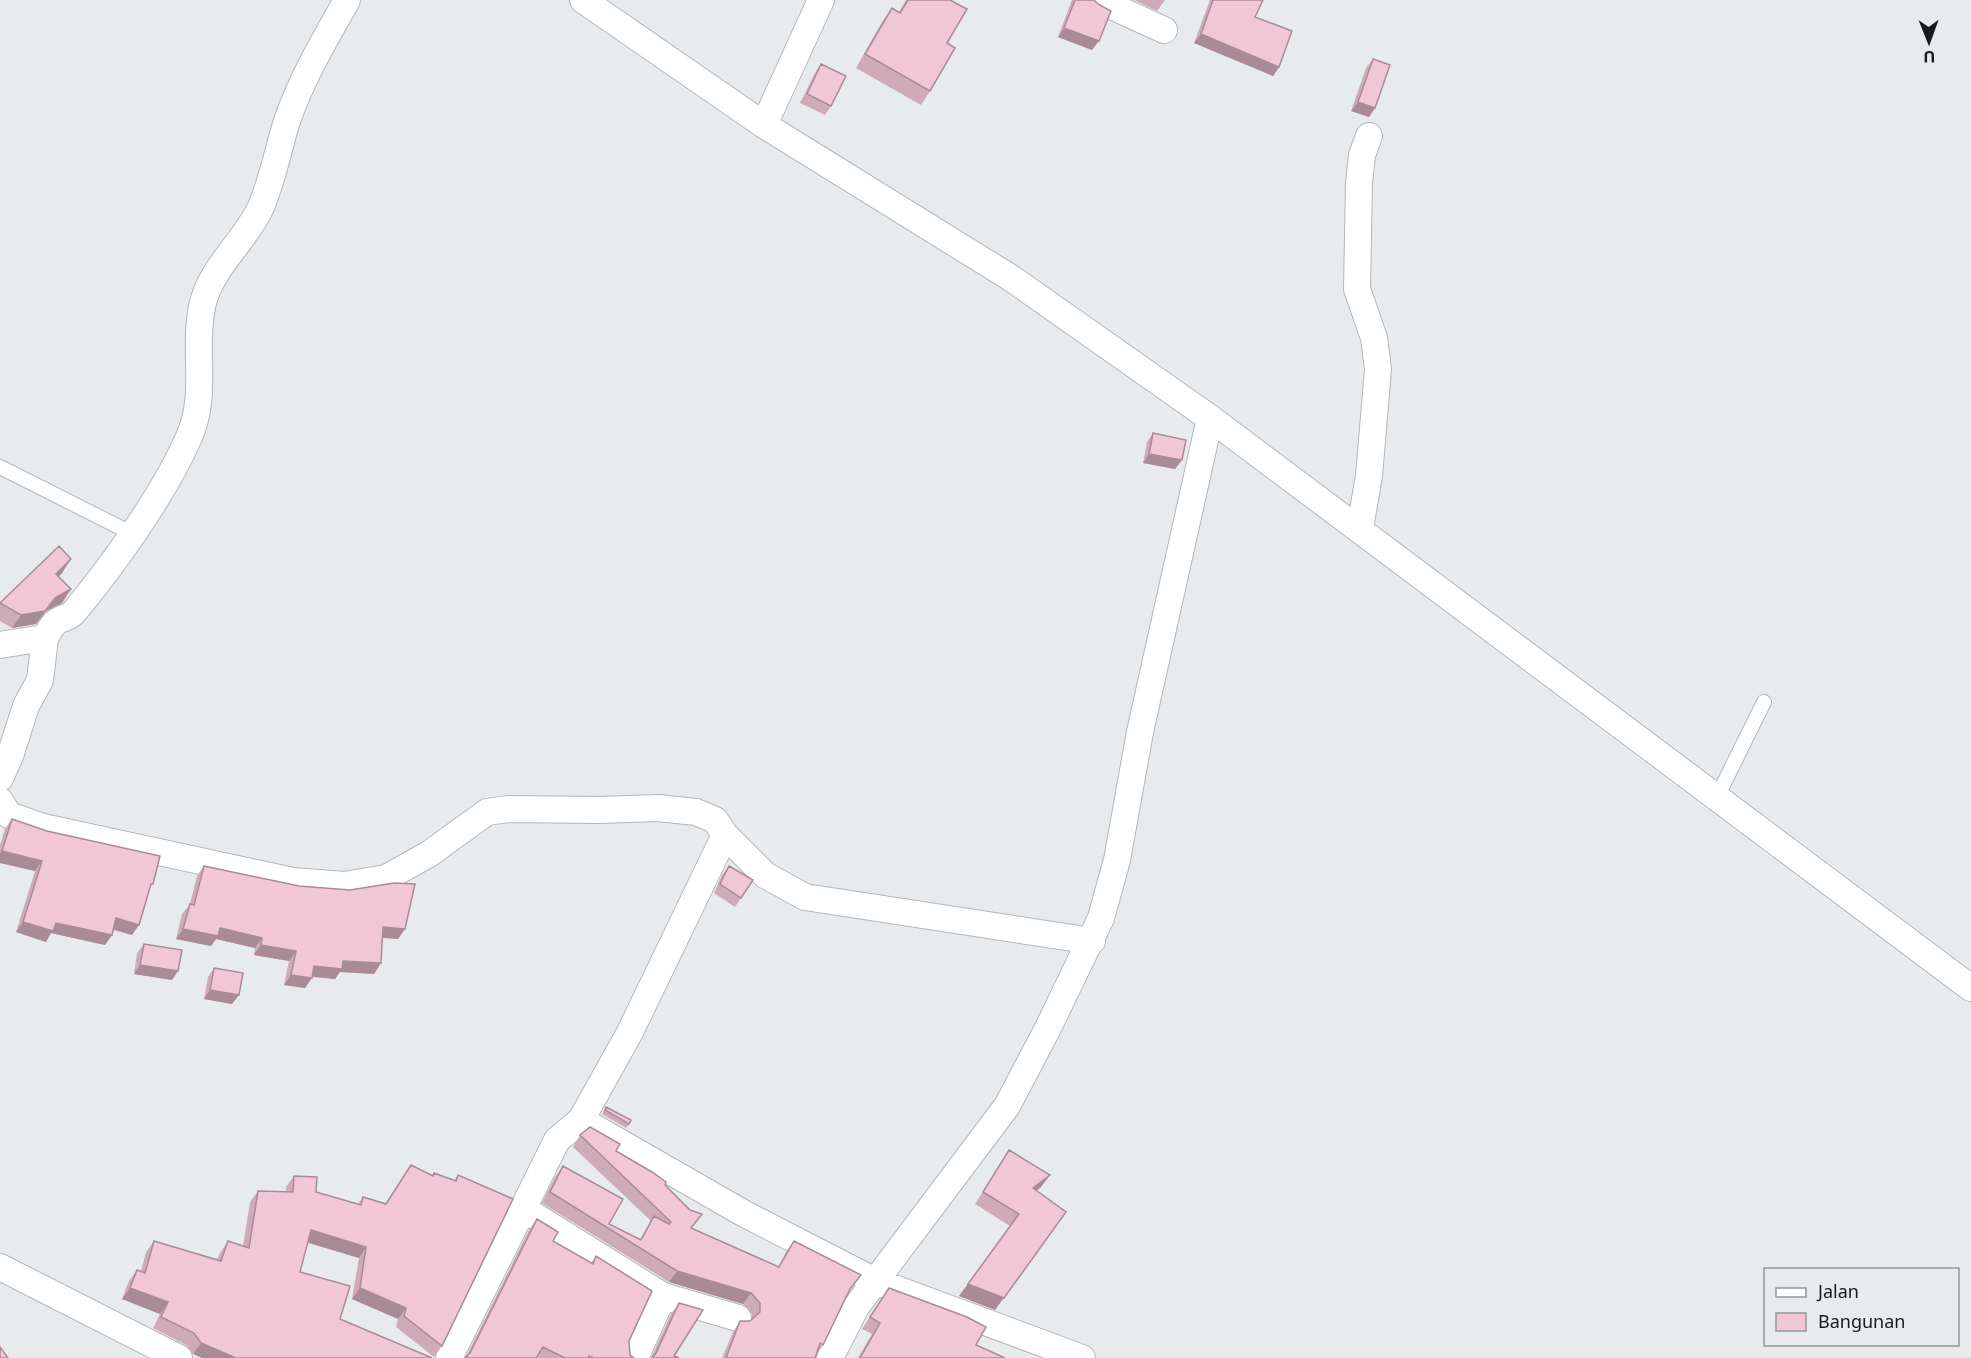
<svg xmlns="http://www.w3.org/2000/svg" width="1971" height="1358" font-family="'Noto Sans',sans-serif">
<rect width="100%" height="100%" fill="#e7ebee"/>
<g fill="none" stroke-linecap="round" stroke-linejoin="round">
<defs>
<path id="lane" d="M 0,467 L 133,534
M 1717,797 L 1764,702"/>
<path id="street" d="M 583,0 L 764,125 L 1011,278 L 1210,418 L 1971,988
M 1098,0 L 1164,30
M 764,125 L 821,0
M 1360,528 L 1369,476 L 1378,369 L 1374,338 L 1357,289 L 1359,183 L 1362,155 L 1369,136
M 0,645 L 45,638 C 48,633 51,627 55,623 C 60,618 69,618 74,612 C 114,564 164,494 189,437 C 208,395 193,351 202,307 C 209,270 244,242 260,209 C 273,180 278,148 288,118 C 303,76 325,39 347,0
M 0,778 L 10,756 L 26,706 L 40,680 L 45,638
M 0,801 L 9,815 L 43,827 L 293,881 L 344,885 L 386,878 L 429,854 L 487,812 L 509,809 L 599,810 L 658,808 L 696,812 L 715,820 L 725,835 L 765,875 L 805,897 L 1092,941
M 725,835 L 630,1032 L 581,1120 L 743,1213 L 875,1281 L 1082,1358
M 522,1208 L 663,1296 L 738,1318
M 0,1267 L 179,1358
M 449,1358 L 557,1140 L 581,1120
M 635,1358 L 663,1296
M 830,1358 L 856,1307 L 1007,1106 L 1048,1028 L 1101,918 L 1117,860 L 1140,732 L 1210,418"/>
</defs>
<use href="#lane" stroke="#b3b7ba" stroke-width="16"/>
<use href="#street" stroke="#b3b7ba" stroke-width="28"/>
<use href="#lane" stroke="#fff" stroke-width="14"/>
<use href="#street" stroke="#fff" stroke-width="26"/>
</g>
<path fill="#cfabb8" d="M 906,0 L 950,0 L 947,43 L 930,91 L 921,105 L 856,68 L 882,22 L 892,8 L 899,12 Z
M 1072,0 L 1094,0 L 1092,50 L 1058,37 Z
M 1134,0 L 1165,0 L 1157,11 Z
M 1210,0 L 1263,0 L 1255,17 L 1279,67 L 1273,76 L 1194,43 Z
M 1373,59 L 1375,108 L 1369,117 L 1351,111 L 1366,68 Z
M 821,64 L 831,106 L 825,115 L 800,103 L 815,73 Z
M 1153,433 L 1182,460 L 1175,469 L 1143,463 L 1147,442 Z
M 62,573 L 58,577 L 71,589 L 62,603 L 46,611 L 36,624 L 12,628 L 0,621 L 0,603 Z
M 12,819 L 149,890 L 132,935 L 113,930 L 112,935 L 105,945 L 51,933 L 46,942 L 16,932 L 35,871 L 0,863 L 0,845 L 5,829 Z
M 204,866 L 405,929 L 398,939 L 382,938 L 381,963 L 374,974 L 340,972 L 335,979 L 312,977 L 305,988 L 284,985 L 289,961 L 254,955 L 255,948 L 216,939 L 211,946 L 176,939 L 182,914 L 190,904 L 197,876 Z
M 729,866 L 753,880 L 735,907 L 714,893 L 722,875 Z
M 144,944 L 172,980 L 134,974 L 137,953 Z
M 214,968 L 232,1004 L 204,999 L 208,977 Z
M 606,1107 L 629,1124 L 626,1128 L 602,1114 Z
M 580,1135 L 616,1151 L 665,1185 L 692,1229 L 778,1267 L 786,1252 L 794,1241 L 850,1290 L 823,1345 L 815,1358 L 722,1358 L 733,1332 L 740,1321 L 750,1321 L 752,1319 L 752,1314 L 743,1304 L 669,1282 L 542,1203 L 555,1177 L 563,1166 L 609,1224 L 640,1239 L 651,1221 L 573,1147 Z
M 1009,1150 L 1041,1187 L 1037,1190 L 995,1310 L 959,1296 L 1010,1226 L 975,1204 Z
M 411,1165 L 432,1175 L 434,1173 L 454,1181 L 458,1175 L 442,1346 L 434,1357 L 396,1327 L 398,1319 L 352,1299 L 359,1258 L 308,1243 L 193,1354 L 186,1345 L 153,1328 L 160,1314 L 122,1299 L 129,1281 L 137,1270 L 141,1271 L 146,1252 L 154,1241 L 217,1260 L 220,1253 L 228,1241 L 243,1246 L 250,1202 L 258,1191 L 286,1192 L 286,1187 L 294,1176 L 316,1192 L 358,1204 L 363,1197 L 386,1203 Z
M 537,1219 L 553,1241 L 591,1263 L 596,1256 L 629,1341 L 630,1355 L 634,1358 L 465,1358 L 466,1357 L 529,1230 Z
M 889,1288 L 976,1345 L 1005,1358 L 858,1358 L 872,1334 L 862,1329 Z
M 679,1303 L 674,1356 L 679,1358 L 651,1358 L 671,1314 Z"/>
<path fill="#a98b96" d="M 1064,28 L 1099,41 L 1092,50 L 1058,37 Z
M 1201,34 L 1279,67 L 1273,76 L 1194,43 Z
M 1358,102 L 1375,108 L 1369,117 L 1351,111 Z
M 1149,454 L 1182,460 L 1175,469 L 1143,463 Z
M 71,559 L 62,573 L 47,588 L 56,574 Z
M 71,589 L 62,603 L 46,611 L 36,624 L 12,628 L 21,615 Z
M 2,851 L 42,861 L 35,871 L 0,863 L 0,854 Z
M 116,918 L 139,925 L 132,935 L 109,928 Z
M 23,922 L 56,923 L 112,935 L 105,945 L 51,933 L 46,942 L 16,932 Z
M 383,927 L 405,929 L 398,939 L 376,937 Z
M 220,928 L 262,938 L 255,948 L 216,939 L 211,946 L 176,939 L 183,929 Z
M 261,945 L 296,951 L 289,961 L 254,955 Z
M 343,961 L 381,963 L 374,974 L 340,972 L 335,979 L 307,976 L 314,966 Z
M 140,965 L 178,971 L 172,980 L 134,974 Z
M 291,975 L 312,978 L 305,988 L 284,985 Z
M 210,990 L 239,995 L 232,1004 L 204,999 Z
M 1050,1175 L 1041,1187 L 1025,1200 L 1033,1188 Z
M 1066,1212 L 995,1310 L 959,1296 L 968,1284 Z
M 311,1230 L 366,1247 L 359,1258 L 303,1241 Z
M 677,1271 L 751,1293 L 743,1304 L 669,1282 Z
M 130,1288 L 168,1302 L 160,1314 L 122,1299 Z
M 360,1288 L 406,1308 L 398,1319 L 352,1299 Z
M 201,1343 L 236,1358 L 202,1358 L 193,1354 Z"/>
<path fill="#f1c7d6" stroke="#a98b96" stroke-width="1.5" d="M 908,0 L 950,0 L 967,9 L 947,43 L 955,48 L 930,91 L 865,54 L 892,8 L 900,13 Z
M 1075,0 L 1094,0 L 1098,4 L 1111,11 L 1099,41 L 1064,28 Z
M 1213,0 L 1263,0 L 1255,17 L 1292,31 L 1279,67 L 1201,34 Z
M 1373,59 L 1390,65 L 1375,108 L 1358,102 Z
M 821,64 L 846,76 L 831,106 L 807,94 Z
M 1153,433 L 1186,440 L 1182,460 L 1149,454 Z
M 59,546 L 71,559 L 56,574 L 71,589 L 55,598 L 45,611 L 21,615 L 0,603 Z
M 12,819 L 47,831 L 160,856 L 153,884 L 151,884 L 139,925 L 116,918 L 112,935 L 56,923 L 53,931 L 23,922 L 42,861 L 2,851 Z
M 204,866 L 299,886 L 350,890 L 394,883 L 415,884 L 405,929 L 383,927 L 381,963 L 343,961 L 342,969 L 314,966 L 312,978 L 291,975 L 296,951 L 261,945 L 262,938 L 220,928 L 218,936 L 183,929 L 190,904 L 194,905 Z
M 729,866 L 753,880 L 741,898 L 720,884 Z
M 144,944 L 182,950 L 178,971 L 140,965 Z
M 214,968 L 243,973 L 239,995 L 210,990 Z
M 606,1107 L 631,1120 L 629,1124 L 605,1110 Z
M 590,1127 L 620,1144 L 616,1151 L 652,1172 L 666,1182 L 665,1185 L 690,1210 L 702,1214 L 691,1228 L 779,1267 L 794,1241 L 861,1275 L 850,1289 L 823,1345 L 820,1343 L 815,1358 L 726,1358 L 740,1321 L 750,1321 L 760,1312 L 760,1303 L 751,1293 L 677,1271 L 550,1192 L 563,1166 L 623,1199 L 609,1224 L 641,1240 L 654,1216 L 669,1224 L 671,1222 L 580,1135 Z
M 1009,1150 L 1050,1175 L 1033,1188 L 1066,1212 L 1004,1298 L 968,1284 L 1019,1214 L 983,1192 Z
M 411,1165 L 433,1176 L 434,1173 L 456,1181 L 458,1175 L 513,1199 L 442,1346 L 404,1316 L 406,1308 L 360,1288 L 366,1247 L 311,1230 L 300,1272 L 350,1286 L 340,1319 L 432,1358 L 236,1358 L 201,1343 L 194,1333 L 161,1317 L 168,1302 L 130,1288 L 137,1270 L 145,1273 L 154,1241 L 221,1261 L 228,1241 L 249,1248 L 258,1191 L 293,1192 L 294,1176 L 317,1177 L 316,1192 L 361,1205 L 363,1197 L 386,1204 Z
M 537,1219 L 558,1232 L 553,1241 L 593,1264 L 596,1256 L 652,1291 L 629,1341 L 630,1355 L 634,1358 L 594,1358 L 589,1356 L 589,1358 L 565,1358 L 543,1347 L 536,1358 L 465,1358 L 470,1353 Z
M 889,1288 L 967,1317 L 986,1327 L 976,1345 L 1005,1358 L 860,1358 L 880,1323 L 870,1317 Z
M 679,1303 L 703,1310 L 674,1356 L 679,1358 L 652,1358 L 656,1353 Z
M 0,1347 L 8,1358 L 0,1358 Z"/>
<rect x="1764" y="1268" width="195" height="78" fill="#e7ebee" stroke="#95979a" stroke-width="1.5"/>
<rect x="1776" y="1288" width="30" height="9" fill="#ffffff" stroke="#95979a" stroke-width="1.5"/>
<text x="1818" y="1298" font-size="18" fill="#191a1b">Jalan</text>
<rect x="1776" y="1313" width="30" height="18" fill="#f1c7d6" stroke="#95979a" stroke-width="1.5"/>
<text x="1818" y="1328" font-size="18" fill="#191a1b">Bangunan</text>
<g transform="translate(1929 42) rotate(179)" stroke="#e7ebee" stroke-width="4.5" paint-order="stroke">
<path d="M0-4.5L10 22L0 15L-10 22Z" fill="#191a1b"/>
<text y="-9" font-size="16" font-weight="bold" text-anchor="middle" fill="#191a1b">U</text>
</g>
</svg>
